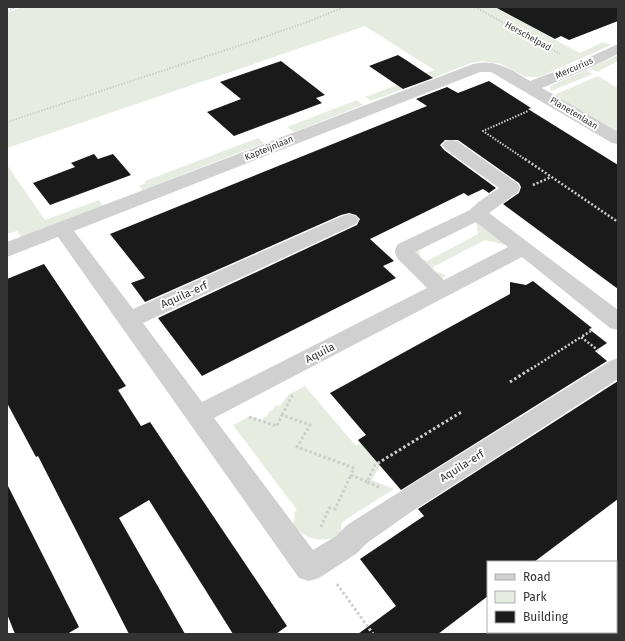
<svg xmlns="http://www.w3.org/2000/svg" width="625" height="641" font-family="'Fira Sans',sans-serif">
<rect width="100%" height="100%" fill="#fff"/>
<path fill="#e6ecdf" d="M 23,7 L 494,7 L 580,53 L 603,42 L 611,45 L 539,77 L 526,77 L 501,64 L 483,61 L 471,63 L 420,83 L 414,78 L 434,70 L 365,26 L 7,148 L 7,13 Z
M 618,55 L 618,61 L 597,72 L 590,68 Z
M 586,70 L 593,74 L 551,91 L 550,87 L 552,85 Z
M 598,76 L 618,88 L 618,133 L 554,95 Z
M 397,85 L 403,89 L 371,101 L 365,97 Z
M 357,100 L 363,105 L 294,132 L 287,127 Z
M 258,138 L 264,143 L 143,190 L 139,186 L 146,183 L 145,181 Z
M 7,165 L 45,220 L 99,200 L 103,206 L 21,237 L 17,231 L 7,234 Z
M 476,221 L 506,245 L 485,240 L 433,267 L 434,271 L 446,275 L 442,278 L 412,253 L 419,250 L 421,259 L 427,261 L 478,234 Z
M 305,386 L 356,446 L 361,443 L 380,465 L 372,480 L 394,489 L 342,522 C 341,526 341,532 339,534 C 336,538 331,539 327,539 C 312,541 303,536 293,525 L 295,514 L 294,512 L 297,510 L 233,425 L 250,416 L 262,420 L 264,417 L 266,417 L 270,411 L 272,411 L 276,405 L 280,406 L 288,395 Z
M 618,587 L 618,634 L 582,634 L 580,632 L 616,632 L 616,588 Z"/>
<path fill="#1a1a1a" d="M 495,7 L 618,7 L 618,21 L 569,40 L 561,36 L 555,39 Z
M 398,55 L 406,60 L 433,78 L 403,89 L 369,66 Z
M 281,61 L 325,95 L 316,98 L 322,103 L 234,136 L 207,112 L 241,99 L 220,82 Z
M 489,81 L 531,108 L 528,109 L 618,165 L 618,289 L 503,204 L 519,193 L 521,187 L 519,183 L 458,140 L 445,140 L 440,145 L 444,150 L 496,188 L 489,193 L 483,189 L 468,196 L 464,193 L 370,239 L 394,261 L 383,266 L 396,278 L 202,376 L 158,318 L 357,225 L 360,219 L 356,215 L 349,213 L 341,215 L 145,302 L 131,283 L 145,278 L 110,234 L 427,106 L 416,99 L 447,87 L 458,93 Z
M 94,154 L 98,159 L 113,154 L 131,175 L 50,205 L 33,183 L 75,167 L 71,163 Z
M 44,264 L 126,386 L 118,390 L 141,426 L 150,422 L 287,626 L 276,634 L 233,634 L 149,500 L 119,518 L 185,634 L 129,634 L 38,456 L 36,457 L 7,403 L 7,279 Z
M 533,281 L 592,328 L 589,329 L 607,343 L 595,351 L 607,361 L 401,490 L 358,440 L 366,435 L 330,393 L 510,294 L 510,282 L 526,285 Z
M 618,381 L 618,499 L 534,562 L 488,562 L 488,596 L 438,634 L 358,634 L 396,606 L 360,559 L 424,516 L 418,509 Z
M 7,484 L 79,627 L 67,634 L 15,634 L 7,614 Z"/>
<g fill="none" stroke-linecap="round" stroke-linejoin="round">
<path stroke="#cdcdcd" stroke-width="2" stroke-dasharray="1.5 1.5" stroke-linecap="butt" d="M 475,7 L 560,54
M 7,11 L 16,7
M 7,122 L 250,42 L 310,21 L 344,7
M 526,160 L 483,131 L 528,111"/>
<path stroke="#cdcdcd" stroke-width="2.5" stroke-dasharray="2 2" stroke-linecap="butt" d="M 525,159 L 618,222
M 533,185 L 551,177
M 591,331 L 581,337 L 599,351
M 531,369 L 581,337"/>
<path stroke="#cdcdcd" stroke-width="3" stroke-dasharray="2.5 2.5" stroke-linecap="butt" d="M 510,382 L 532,368
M 282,415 L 293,394
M 249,417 L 277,426 L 282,415 L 310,425 L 297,447 L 354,468 L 351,475 L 367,482
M 379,487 L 367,482 L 375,465 L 463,411
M 321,527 L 329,508 L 335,509 L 351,475
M 337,584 L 373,634"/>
<path fill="#d0d0d0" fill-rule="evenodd" d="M 618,44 L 618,54 L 587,69 L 542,88 L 618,132 L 618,144 L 612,143 L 491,72 L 480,72 L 74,231 L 133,309 L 342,216 L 349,214 L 356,216 L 359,220 L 356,224 L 143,323 L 202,402 L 427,288 L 398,259 C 394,253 394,250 398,244 L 470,210 L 477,203 L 499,188 L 445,149 L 442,145 L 445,141 L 451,140 L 457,141 L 518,184 L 520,188 L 518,192 L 489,213 L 618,310 L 618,330 L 610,328 L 522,257 L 214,418 L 313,550 L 336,536 L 347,525 L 393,496 L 610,361 L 618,358 L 618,379 L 411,512 L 367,543 L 356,554 L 319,578 L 309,581 L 299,578 L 58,237 L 7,257 L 7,242 L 473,64 C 496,58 511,70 530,81 L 577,63 ZM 476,222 L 508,247 L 444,280 L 415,252 Z
M 618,562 L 618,591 L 616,592 L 616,563 Z
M 533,632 L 564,632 L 563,634 L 532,634 Z"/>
</g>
<g text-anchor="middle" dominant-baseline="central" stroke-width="4" stroke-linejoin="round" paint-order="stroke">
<g font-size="9" fill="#333" stroke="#fff">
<text transform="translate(528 36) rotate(29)">Herschelpad</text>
<text transform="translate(574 68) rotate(-24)">Mercurius</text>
<text transform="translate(574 113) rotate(31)">Planetenlaan</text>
<text transform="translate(269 148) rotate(-22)">Kapteijnlaan</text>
</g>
<g font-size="11" fill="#333" stroke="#fff">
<text transform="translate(184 295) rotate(-24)">Aquila-erf</text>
<text transform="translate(320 353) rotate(-27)">Aquila</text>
<text transform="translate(462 466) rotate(-32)">Aquila-erf</text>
</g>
</g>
<rect width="625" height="641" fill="none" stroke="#333333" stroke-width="16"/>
<rect x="487" y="561" width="130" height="72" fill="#ffffff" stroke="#adadad"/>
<rect x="495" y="574" width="20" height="6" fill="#d0d0d0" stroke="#adadad"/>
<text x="523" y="581" font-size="12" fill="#333333">Road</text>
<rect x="495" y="591" width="20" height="12" fill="#e6ecdf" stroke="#adadad"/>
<text x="523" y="601" font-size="12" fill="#333333">Park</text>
<rect x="495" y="611" width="20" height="12" fill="#1a1a1a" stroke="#adadad"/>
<text x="523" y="621" font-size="12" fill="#333333">Building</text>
</svg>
